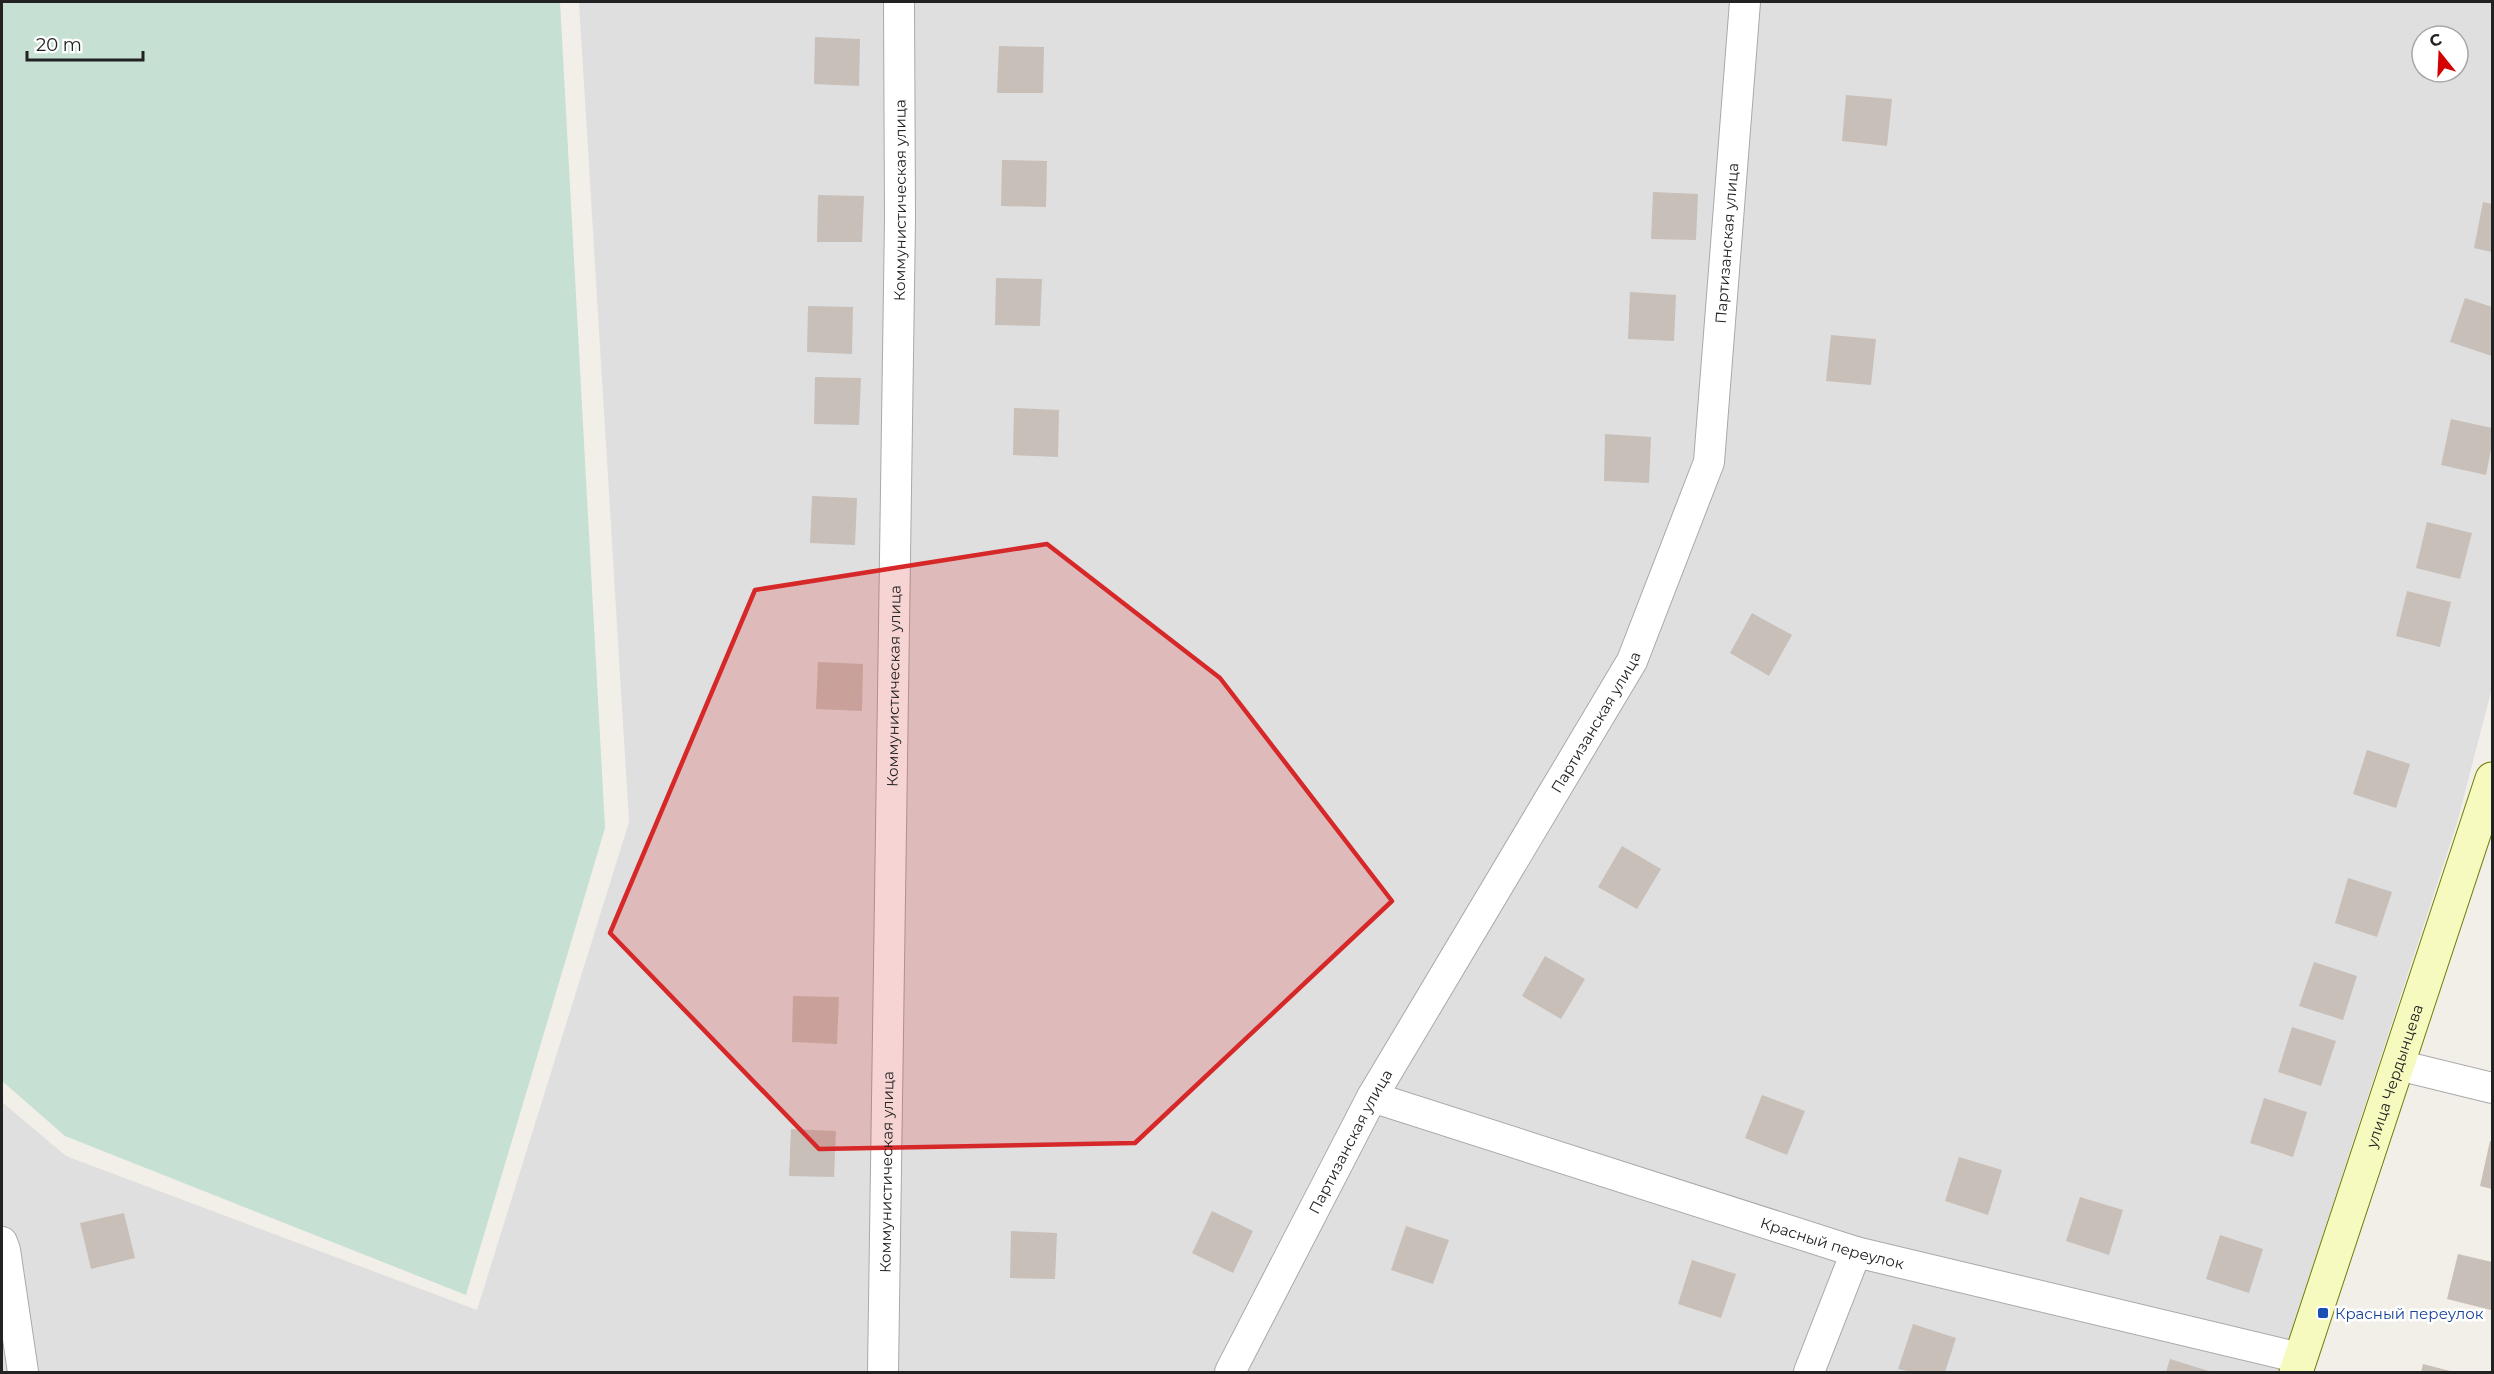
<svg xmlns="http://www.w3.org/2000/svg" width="2494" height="1374" font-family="Montserrat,sans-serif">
<rect width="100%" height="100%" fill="#f2efe9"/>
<path fill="#e0dfdf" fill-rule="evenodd" d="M 579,2 L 2492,2 L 2492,688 L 2457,823 L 2278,1372 L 2,1372 L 2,1102 L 66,1156 L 477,1310 L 629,822 ZM 2422,36 L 2458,36 L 2458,72 L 2422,72 Z"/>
<path fill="#c6e0d4" d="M 2,2 L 560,2 L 605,828 L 466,1295 L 65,1136 L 2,1081 Z"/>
<path fill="#c7bfb8" d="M 815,37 L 860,39 L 859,86 L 814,84 Z
M 999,46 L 1044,47 L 1043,93 L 997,93 Z
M 1846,95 L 1892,99 L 1887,146 L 1842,141 Z
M 1002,160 L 1047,161 L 1046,207 L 1001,206 Z
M 1653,192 L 1698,194 L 1696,240 L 1651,239 Z
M 818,195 L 864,196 L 862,242 L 817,242 Z
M 2483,202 L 2492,204 L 2492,252 L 2474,248 Z
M 996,278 L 1042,279 L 1040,326 L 995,325 Z
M 1630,292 L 1676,295 L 1674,341 L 1628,339 Z
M 2465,298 L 2492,307 L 2492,356 L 2450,342 Z
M 808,306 L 853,307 L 852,354 L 807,352 Z
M 1831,335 L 1876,339 L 1871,385 L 1826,381 Z
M 815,377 L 861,378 L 859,425 L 814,424 Z
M 1014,408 L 1059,410 L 1058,457 L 1013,455 Z
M 2451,419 L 2492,428 L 2492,444 L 2486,475 L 2441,465 Z
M 1605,434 L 1651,437 L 1649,483 L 1604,481 Z
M 812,496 L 857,498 L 855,545 L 810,543 Z
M 2427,522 L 2472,533 L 2460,579 L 2416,568 Z
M 2407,591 L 2451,602 L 2440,647 L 2396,636 Z
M 1752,613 L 1792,635 L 1769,676 L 1730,653 Z
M 818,662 L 863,664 L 862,711 L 816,709 Z
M 2367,750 L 2410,764 L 2396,808 L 2353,794 Z
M 1622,846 L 1661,869 L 1637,909 L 1598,887 Z
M 2348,878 L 2392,892 L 2377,937 L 2335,923 Z
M 1545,956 L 1585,979 L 1561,1019 L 1522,996 Z
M 2314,962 L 2357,976 L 2343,1020 L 2299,1006 Z
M 793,996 L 839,997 L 837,1044 L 792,1042 Z
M 2292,1027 L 2336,1041 L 2321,1086 L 2278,1072 Z
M 1762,1095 L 1805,1111 L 1787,1155 L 1745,1138 Z
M 2264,1098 L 2307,1112 L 2293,1157 L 2250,1143 Z
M 791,1129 L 836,1131 L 834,1177 L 789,1176 Z
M 2490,1141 L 2492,1141 L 2492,1189 L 2480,1186 Z
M 1959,1157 L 2002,1170 L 1988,1215 L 1945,1201 Z
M 2080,1197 L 2123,1210 L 2109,1255 L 2066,1241 Z
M 1212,1211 L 1253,1231 L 1233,1273 L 1192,1253 Z
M 124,1213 L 135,1258 L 91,1269 L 80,1223 Z
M 1406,1226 L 1449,1240 L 1433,1284 L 1391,1270 Z
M 1011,1231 L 1057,1233 L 1055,1279 L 1010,1278 Z
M 2220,1235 L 2263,1249 L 2249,1293 L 2206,1279 Z
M 2458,1254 L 2492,1262 L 2491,1310 L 2447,1299 Z
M 1692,1260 L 1736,1274 L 1721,1318 L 1678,1304 Z
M 1913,1324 L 1956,1338 L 1945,1372 L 1911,1372 L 1898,1369 Z
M 2170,1359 L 2212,1372 L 2166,1372 Z
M 2423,1364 L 2454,1372 L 2421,1372 Z"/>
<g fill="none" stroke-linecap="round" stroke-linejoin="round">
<defs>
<g id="street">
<path d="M 2398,1065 L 2492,1088"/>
<path id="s1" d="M 1372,1097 L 1856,1252 L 2300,1358"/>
<path d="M 2,1242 L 5,1250 L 23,1372"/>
<path id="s2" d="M 883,1372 L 900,219 L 899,2"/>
<path id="s3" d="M 1230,1372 L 1372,1097 L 1632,661 L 1709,462 L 1745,2"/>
<path d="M 1809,1372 L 1856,1252"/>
</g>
<g id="secondary">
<path id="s4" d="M 2296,1372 L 2492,779"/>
</g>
</defs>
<use href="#street" stroke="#a9a9a9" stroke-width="32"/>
<use href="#secondary" stroke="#707d05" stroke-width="35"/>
<use href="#street" stroke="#fff" stroke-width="30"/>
<use href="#secondary" stroke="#f7fabf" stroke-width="33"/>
</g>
<path fill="#d62828" fill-opacity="0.2" stroke="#d62828" stroke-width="4.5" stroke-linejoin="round" d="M 1047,544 L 1220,678 L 1392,901 L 1135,1143 L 819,1149 L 610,933 L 755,590 Z"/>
<rect fill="#1a4fb4" stroke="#fff" stroke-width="2" x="2317" y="1307" width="12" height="12" rx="3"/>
<g text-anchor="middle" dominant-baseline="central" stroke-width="5" stroke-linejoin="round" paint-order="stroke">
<g font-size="15" fill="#222" stroke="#fff">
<text stroke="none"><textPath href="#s2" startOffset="1172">Коммунистическая улица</textPath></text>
<text stroke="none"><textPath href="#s3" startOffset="1250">Партизанская улица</textPath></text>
<text stroke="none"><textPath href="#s2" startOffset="686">Коммунистическая улица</textPath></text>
<text stroke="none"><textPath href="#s3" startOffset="746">Партизанская улица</textPath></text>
<text stroke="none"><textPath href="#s4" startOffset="312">улица Чердынцева</textPath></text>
<text stroke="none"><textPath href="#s3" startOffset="260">Партизанская улица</textPath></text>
<text stroke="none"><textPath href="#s2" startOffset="200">Коммунистическая улица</textPath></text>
<text stroke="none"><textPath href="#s1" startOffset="483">Красный переулок</textPath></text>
</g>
<g font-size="15" fill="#164399" stroke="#fff" text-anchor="start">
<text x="2335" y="1313">Красный переулок</text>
</g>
</g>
<rect width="2494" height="1374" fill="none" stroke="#222222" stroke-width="6"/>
<g transform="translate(2440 54) rotate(342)"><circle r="28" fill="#ffffff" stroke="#a7a7a7" stroke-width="1.5"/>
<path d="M0-4.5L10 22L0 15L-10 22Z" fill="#d40000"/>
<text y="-9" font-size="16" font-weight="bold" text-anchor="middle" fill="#222222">С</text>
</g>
<path d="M27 51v9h116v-9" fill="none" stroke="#222222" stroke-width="3"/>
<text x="36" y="51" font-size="18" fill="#222222" stroke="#ffffff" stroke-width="4.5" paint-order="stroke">20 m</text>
</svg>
